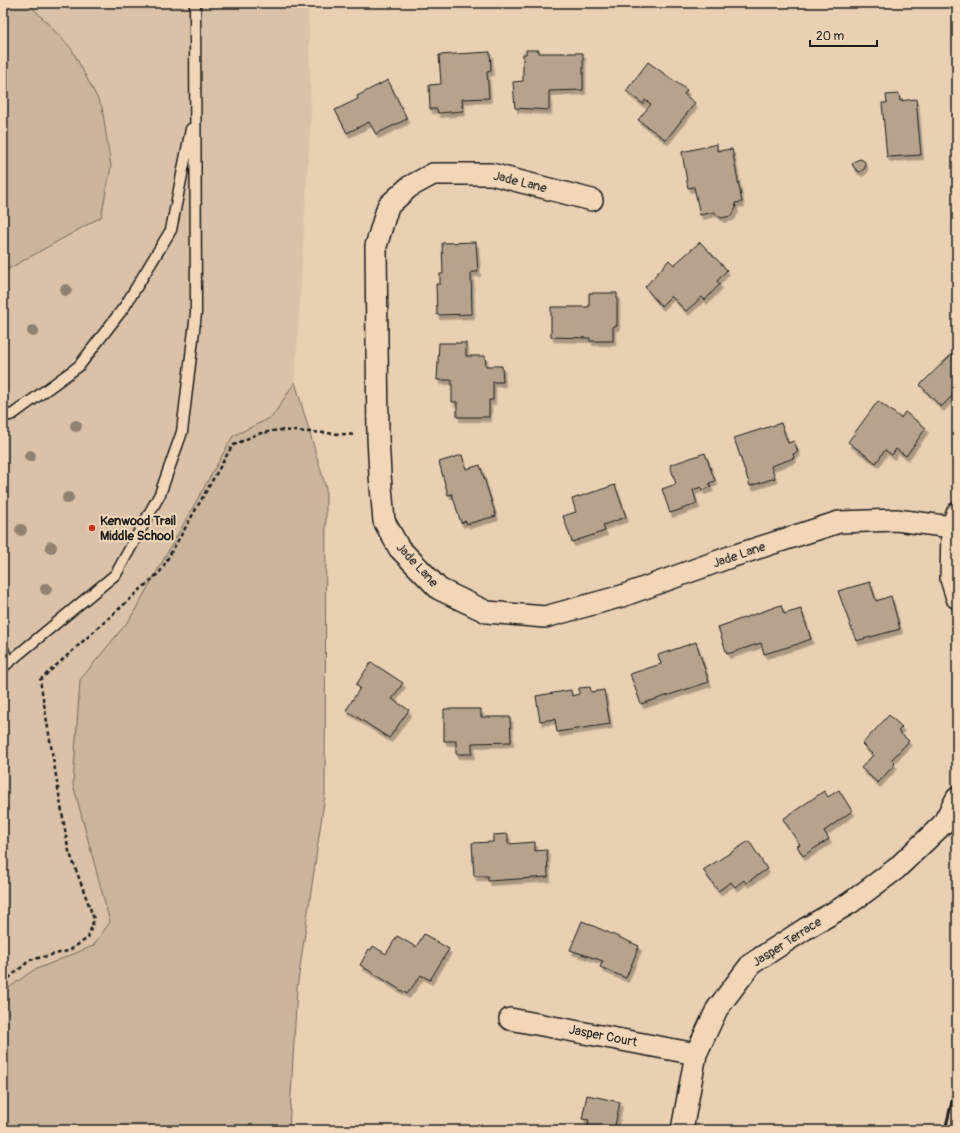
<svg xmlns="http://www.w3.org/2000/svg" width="960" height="1133" font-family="Pangolin,sans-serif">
<defs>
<filter id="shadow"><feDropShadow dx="2.5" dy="4.5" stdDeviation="0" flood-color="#0004"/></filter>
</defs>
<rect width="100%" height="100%" fill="#e8d0b2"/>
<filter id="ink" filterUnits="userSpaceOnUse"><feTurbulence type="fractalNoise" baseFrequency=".025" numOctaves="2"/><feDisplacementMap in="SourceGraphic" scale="8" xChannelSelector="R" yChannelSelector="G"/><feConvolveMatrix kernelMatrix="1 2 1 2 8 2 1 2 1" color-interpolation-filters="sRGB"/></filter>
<g filter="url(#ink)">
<path fill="#d9c2a7" d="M 3,3 L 308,3 L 311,112 L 295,382 L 272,417 L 233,436 L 130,619 L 80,680 L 73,784 L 110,922 L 93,946 L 32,971 L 3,992 Z"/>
<path fill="#cbb59c" stroke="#74685c" d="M 3,3 L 28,3 L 71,48 L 102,107 L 111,167 L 101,217 L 3,272 Z
M 295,382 L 326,488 L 325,795 L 297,988 L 289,1130 L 3,1130 L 3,992 L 32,971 L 93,946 L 110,922 L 73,784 L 80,680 L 130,619 L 233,436 L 272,417 Z"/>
<path fill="#b6a38d" stroke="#1c1c1c" filter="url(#shadow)" d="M 526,50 L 539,50 L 539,53 L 583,53 L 583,90 L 549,91 L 549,110 L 515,108 L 513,82 L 523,81 L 523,54 L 526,54 Z
M 490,52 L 491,71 L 487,72 L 489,98 L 462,99 L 463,111 L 438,113 L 437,109 L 430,109 L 429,85 L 441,84 L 439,55 Z
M 648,62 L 687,90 L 684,94 L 695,103 L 666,140 L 638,120 L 651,104 L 645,100 L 643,104 L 626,91 Z
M 388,80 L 407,119 L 376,134 L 369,122 L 347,133 L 335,110 L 358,99 L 357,96 Z
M 899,94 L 900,101 L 916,99 L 921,155 L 887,157 L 882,103 L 887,103 L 886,95 Z
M 717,144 L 717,151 L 732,149 L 742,202 L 735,203 L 736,208 L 731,216 L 721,218 L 714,212 L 700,215 L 694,187 L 688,188 L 682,152 Z
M 861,159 L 865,162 L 865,168 L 860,172 L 855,169 L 852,164 L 857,160 Z
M 476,242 L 478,272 L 471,272 L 472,314 L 437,315 L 436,284 L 440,284 L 440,274 L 443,274 L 442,243 Z
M 700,242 L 727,270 L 717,281 L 720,284 L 705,300 L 702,297 L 686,311 L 671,296 L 661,306 L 645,287 L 669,260 L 674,265 Z
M 589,293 L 617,293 L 617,326 L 613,326 L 613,341 L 590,341 L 590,338 L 551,337 L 551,307 L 589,307 Z
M 439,343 L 466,343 L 466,356 L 485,356 L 486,366 L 502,366 L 503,382 L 493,382 L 493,400 L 489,400 L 489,417 L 457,417 L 457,402 L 452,402 L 452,380 L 437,380 Z
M 957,349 L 957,391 L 941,407 L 920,385 Z
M 878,401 L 901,418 L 905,412 L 926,428 L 906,456 L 896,449 L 892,455 L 885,450 L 876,463 L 848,442 Z
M 781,423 L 788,443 L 794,441 L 798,452 L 793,454 L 794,458 L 771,466 L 775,478 L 750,486 L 734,438 Z
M 705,453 L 715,481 L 709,483 L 711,487 L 702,490 L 701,487 L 693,490 L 697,504 L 670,513 L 662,489 L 676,484 L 670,465 Z
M 462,455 L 466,469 L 480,465 L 496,516 L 467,524 L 466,521 L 461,523 L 452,494 L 448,495 L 439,462 Z
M 615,485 L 626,517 L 603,525 L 605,531 L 572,542 L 563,516 L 576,512 L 572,499 Z
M 870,582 L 876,601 L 891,596 L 900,629 L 856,641 L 838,591 Z
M 781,605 L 784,614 L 801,609 L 811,639 L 800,643 L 798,644 L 764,654 L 761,643 L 727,654 L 718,627 Z
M 696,642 L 709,682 L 641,704 L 630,674 L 661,664 L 658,655 Z
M 371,662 L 403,683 L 392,699 L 409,710 L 389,738 L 346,710 L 360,688 L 356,685 Z
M 590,687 L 591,692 L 604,690 L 610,724 L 557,732 L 555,719 L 540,721 L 536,696 L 571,690 L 572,696 L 579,694 L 579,688 Z
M 444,709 L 481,709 L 481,717 L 510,717 L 511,742 L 472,743 L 472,754 L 456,754 L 456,741 L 444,741 Z
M 889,715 L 902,727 L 898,731 L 909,741 L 891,760 L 895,764 L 878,783 L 861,768 L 873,755 L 862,744 Z
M 839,790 L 852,811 L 824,831 L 829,839 L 803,856 L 797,846 L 800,845 L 783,819 L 824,791 L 828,797 Z
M 508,834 L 508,844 L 535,842 L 535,851 L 547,850 L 548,877 L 488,881 L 488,876 L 474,876 L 472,843 L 493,842 L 493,835 Z
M 749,841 L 767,869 L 746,883 L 744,880 L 735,887 L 731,882 L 718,891 L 703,870 Z
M 582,921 L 639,946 L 626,978 L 600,967 L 603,961 L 570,950 Z
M 424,934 L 449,949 L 430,980 L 421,975 L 407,994 L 360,965 L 369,949 L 371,950 L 373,946 L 386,954 L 397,936 L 416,947 Z
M 587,1095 L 620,1102 L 614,1130 L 587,1130 L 589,1120 L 582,1119 Z"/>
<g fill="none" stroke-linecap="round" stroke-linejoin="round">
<defs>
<path id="service" d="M 3,417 L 13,414 L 79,366 L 125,306 L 171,230 L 191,129
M 3,649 L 8,663
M 3,667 L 116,574 L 160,494 L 182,432 L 196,313 L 195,3"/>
<path id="minor" d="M 592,200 L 491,174 L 433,174 L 409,187 L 388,206 L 376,246 L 378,437 L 380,475 L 384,521 L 399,548 L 439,589 L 487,612 L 545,617 L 622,596 L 730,557 L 839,522 L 896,520 L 952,527
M 957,513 L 952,527 L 951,579 L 957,598
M 510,1019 L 696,1054
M 682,1130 L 696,1054 L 717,1009 L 751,964 L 805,929 L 850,903 L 896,869 L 943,824 L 957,798"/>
</defs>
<use href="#service" stroke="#1c1c1c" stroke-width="13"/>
<use href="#minor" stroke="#1c1c1c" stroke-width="24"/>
<path stroke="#1c1c1c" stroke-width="2.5" stroke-dasharray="4 3" stroke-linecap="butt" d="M 3,983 L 30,960 L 68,951 L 88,938 L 94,919 L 68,848 L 40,680 L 160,572 L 232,446 L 257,434 L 278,430 L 356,435"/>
<use href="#service" stroke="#f1d7b8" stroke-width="10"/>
<use href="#minor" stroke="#f1d7b8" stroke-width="21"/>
<path stroke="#1c1c1c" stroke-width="3" d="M 945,1130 L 957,1081"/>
</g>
<g fill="#908271">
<circle cx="66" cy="290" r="6"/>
<circle cx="33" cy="331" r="6"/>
<circle cx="76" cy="426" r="6"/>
<circle cx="30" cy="456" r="6"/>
<circle cx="68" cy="498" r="6"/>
<circle cx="21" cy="530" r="6"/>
<circle cx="51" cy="547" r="6"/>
<circle cx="46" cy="589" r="6"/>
</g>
</g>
<circle fill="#c8321e" stroke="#f1d7b8" stroke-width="1.5" cx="92" cy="528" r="4"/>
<g text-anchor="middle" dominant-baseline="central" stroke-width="4" stroke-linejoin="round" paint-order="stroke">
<g font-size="13" fill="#1c1c1c" stroke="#f1d7b8">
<text transform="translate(520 182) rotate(14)">Jade Lane</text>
<text transform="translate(739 555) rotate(-19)">Jade Lane</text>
<text transform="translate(417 565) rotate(47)">Jade Lane</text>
<text transform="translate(787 942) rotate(-33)">Jasper Terrace</text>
<text transform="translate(603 1036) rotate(11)">Jasper Court</text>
</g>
<g font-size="13" font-weight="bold" fill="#1c1c1c" stroke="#f1d7b8" text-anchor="start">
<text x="100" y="521">Kenwood Trail<tspan x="100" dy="15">Middle School</tspan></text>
</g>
</g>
<rect width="960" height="1133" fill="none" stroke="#f1d7b8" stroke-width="16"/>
<rect x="8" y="8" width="944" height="1117" fill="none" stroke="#1c1c1c" stroke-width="1.5" filter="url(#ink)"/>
<path d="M810 40v6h67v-6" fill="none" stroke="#1c1c1c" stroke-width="2"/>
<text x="816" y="40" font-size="12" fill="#1c1c1c" stroke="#f1d7b8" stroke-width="3" paint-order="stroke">20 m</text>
</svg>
